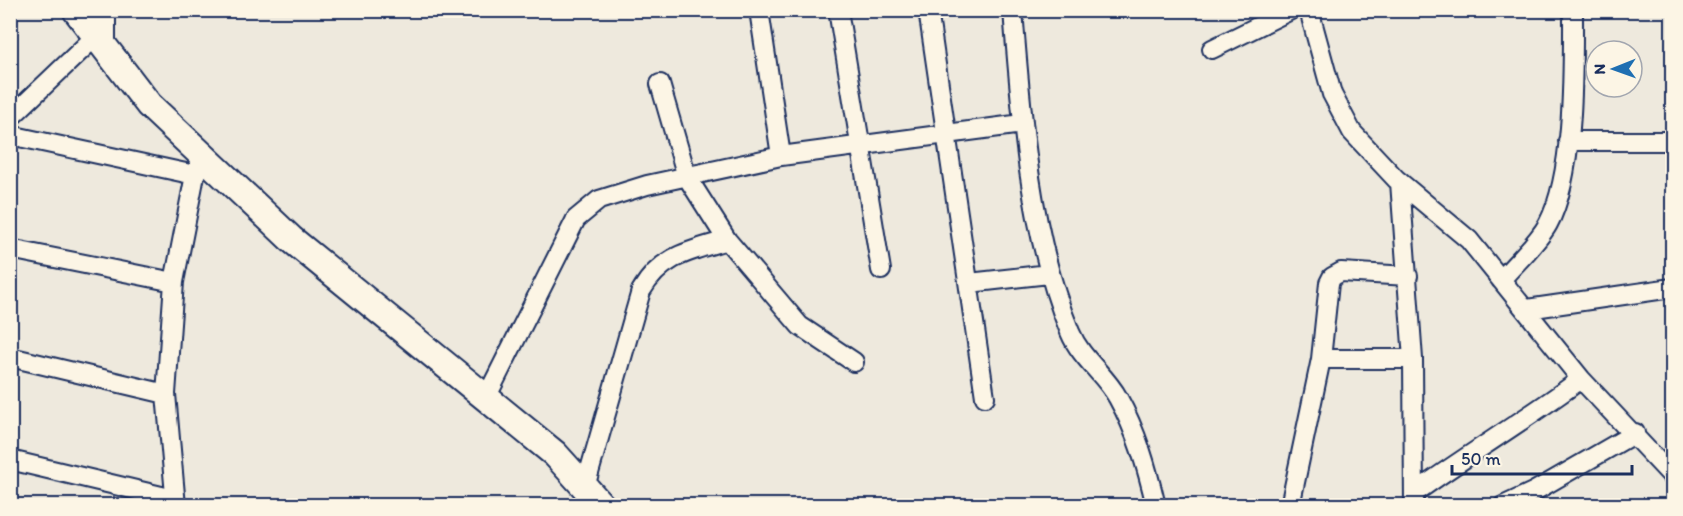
<svg xmlns="http://www.w3.org/2000/svg" width="1683" height="516" font-family="Itim,sans-serif">
<rect width="100%" height="100%" fill="#eee9dd"/>
<filter id="ink" filterUnits="userSpaceOnUse"><feTurbulence type="fractalNoise" baseFrequency=".0167" numOctaves="2"/><feDisplacementMap in="SourceGraphic" scale="12" xChannelSelector="R" yChannelSelector="G"/><feConvolveMatrix kernelMatrix="1 2 1 2 8 2 1 2 1" color-interpolation-filters="sRGB"/></filter>
<g filter="url(#ink)">
<g fill="none" stroke-linecap="round" stroke-linejoin="round">
<defs>
<path id="street" d="M 759,10 L 781,156
M 838,10 L 881,270
M 928,10 L 985,397
M 1013,10 C 1021,115 1030,235 1070,332 C 1081,359 1105,374 1118,398 C 1137,432 1147,468 1156,506
M 1309,10 L 1332,94 L 1352,132 L 1396,179 L 1469,240 L 1581,379 L 1672,476
M 106,49 L 106,10
M 1212,49 L 1291,10
M 660,84 L 687,177 L 727,240 L 800,326 L 854,362
M 10,118 L 96,36
M 10,135 L 195,175 L 199,166
M 1568,141 L 1672,141
M 1400,182 L 1413,359 L 1414,506
M 10,249 L 174,282
M 1501,280 C 1516,262 1537,244 1548,224 C 1575,174 1573,67 1573,10
M 969,283 L 1049,274
M 1527,309 L 1672,288
M 10,357 L 166,394
M 1321,359 L 1413,359
M 486,398 L 576,219 L 599,200 L 647,185 L 781,156 L 1022,124
M 10,460 L 174,499
M 585,487 L 641,291 C 662,255 690,251 727,240
M 1416,492 C 1470,453 1527,419 1581,379
M 176,506 L 166,394 L 174,282 L 195,175
M 1290,506 L 1321,359 L 1329,283 L 1332,277 L 1341,272 L 1408,276
M 1503,506 L 1533,492 L 1635,433"/>
<path id="secondary" d="M 76,10 L 149,105 L 291,239 L 555,454 L 602,506"/>
</defs>
<use href="#street" stroke="#1b2f5e" stroke-width="22"/>
<use href="#secondary" stroke="#1b2f5e" stroke-width="30"/>
<use href="#street" stroke="#fcf5e5" stroke-width="18"/>
<use href="#secondary" stroke="#fcf5e5" stroke-width="26"/>
</g>
</g>
<rect width="1683" height="516" fill="none" stroke="#fcf5e5" stroke-width="36"/>
<rect x="18" y="18" width="1647" height="480" fill="none" stroke="#1b2f5e" stroke-width="2" filter="url(#ink)"/>
<g transform="translate(1614 69) rotate(269)"><circle r="28" fill="#fcf5e5" stroke="#a2a6af" stroke-width="1.5"/>
<path d="M0-4.5L10 22L0 15L-10 22Z" fill="#1f6fb2"/>
<text y="-9" font-size="16" font-weight="bold" text-anchor="middle" fill="#1b2f5e">N</text>
</g>
<path d="M1452 465v9h180v-9" fill="none" stroke="#1b2f5e" stroke-width="3"/>
<text x="1461" y="465" font-size="18" fill="#1b2f5e" stroke="#fcf5e5" stroke-width="4.5" paint-order="stroke">50 m</text>
</svg>
